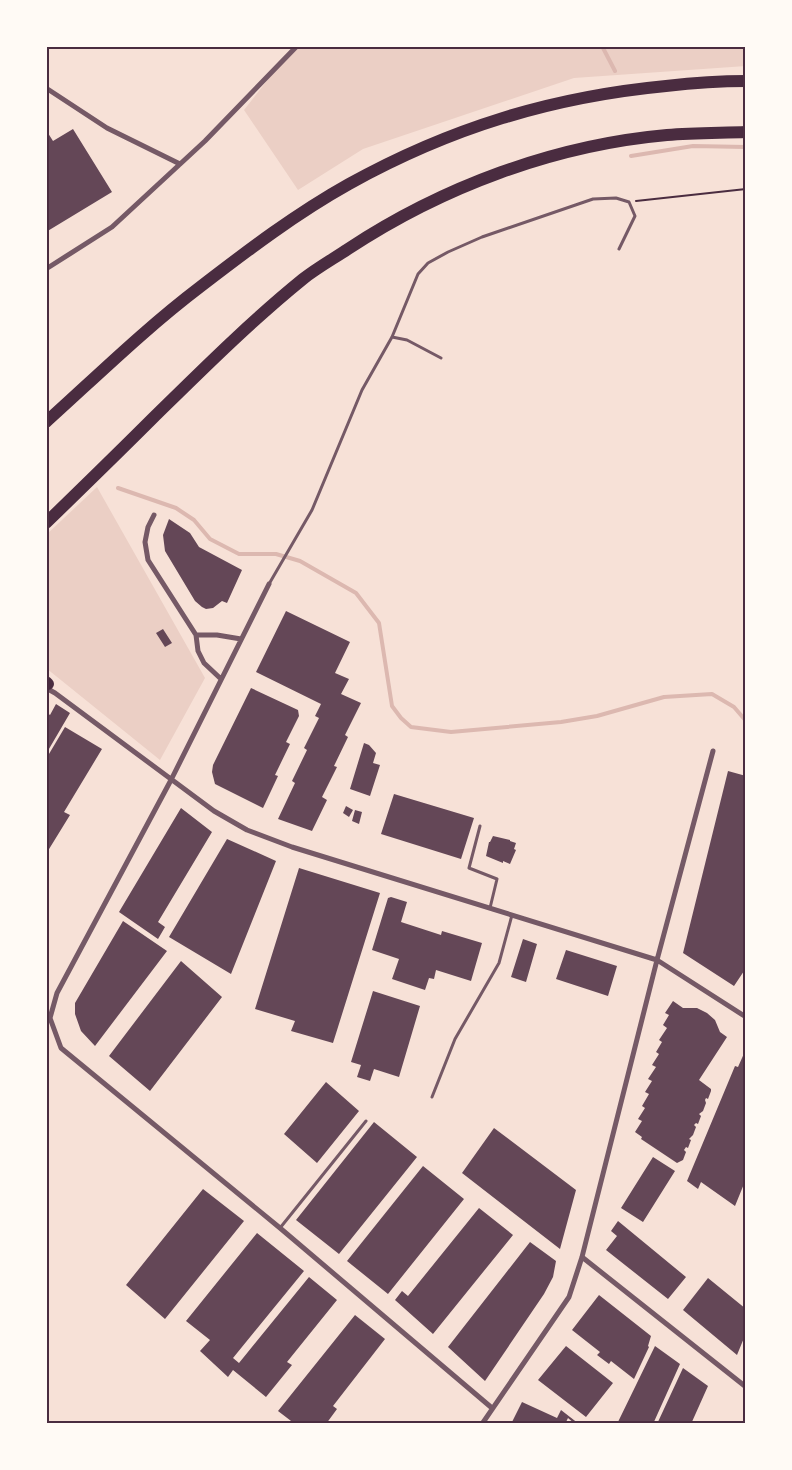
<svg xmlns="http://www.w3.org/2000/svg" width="792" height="1470" font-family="Poppins,sans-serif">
<rect width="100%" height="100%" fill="#f7e1d7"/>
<path fill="#ebcfc5" d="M 294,46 L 746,46 L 746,66 L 574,78 L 363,149 L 298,190 L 244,110 Z
M 97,487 L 205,678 L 160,760 L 46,668 L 46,535 Z"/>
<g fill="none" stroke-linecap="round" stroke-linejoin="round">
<path stroke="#dcb8b0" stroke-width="4" d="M 602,46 L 615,71
M 631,156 L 693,146 L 746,147
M 118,488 L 176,508 L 194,520 L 210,539 L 239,554 L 276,554 L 300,561 L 356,593 L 379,623 L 392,706 L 401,718 L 411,727 L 451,732 L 561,722 L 597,716 L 664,697 L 712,694 L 734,707 L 746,721"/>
</g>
<path fill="#644757" d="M 73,129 L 112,192 L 46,232 L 46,130 L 53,141 Z
M 169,519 L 190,533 L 199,547 L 242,570 L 227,603 L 222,601 L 213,608 L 206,609 L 202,607 L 195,601 L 165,551 L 163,535 Z
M 286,611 L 350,642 L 335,673 L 349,679 L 341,694 L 361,703 L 345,735 L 348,737 L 334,766 L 337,767 L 322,797 L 327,800 L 312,831 L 278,819 L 295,783 L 292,781 L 307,750 L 304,748 L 319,718 L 315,716 L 321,704 L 256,672 Z
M 163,629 L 172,643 L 165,647 L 156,633 Z
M 251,688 L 298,710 L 299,716 L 286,742 L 290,744 L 275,775 L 278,776 L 263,808 L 215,784 L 212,772 L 213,765 Z
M 56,704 L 70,713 L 46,754 L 46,712 L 50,715 Z
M 65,727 L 102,749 L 64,812 L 70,815 L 46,854 L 46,759 Z
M 364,743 L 369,745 L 376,753 L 373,763 L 380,765 L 370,796 L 350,789 Z
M 728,771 L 746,776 L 746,968 L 734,986 L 683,953 Z
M 394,794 L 474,818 L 461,859 L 381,834 Z
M 346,806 L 353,810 L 349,817 L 343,813 Z
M 181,808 L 212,832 L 158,922 L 165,927 L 158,939 L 119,912 Z
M 355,810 L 362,812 L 359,824 L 352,821 Z
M 493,836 L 510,840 L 510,841 L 516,843 L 514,849 L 516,850 L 510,864 L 503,861 L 503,863 L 486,856 L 489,842 L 490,842 Z
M 227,839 L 276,861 L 231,974 L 169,937 Z
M 299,868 L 380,893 L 333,1043 L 291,1031 L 295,1021 L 255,1009 Z
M 391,897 L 407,902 L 401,922 L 441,935 L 442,931 L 482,943 L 471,981 L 436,970 L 434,979 L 429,978 L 425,990 L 392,979 L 399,959 L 372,950 L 388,898 Z
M 123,921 L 167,951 L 95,1046 L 81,1031 L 75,1014 L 75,1003 Z
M 523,939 L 537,944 L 526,982 L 511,977 Z
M 566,950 L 617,966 L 608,996 L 556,979 Z
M 181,961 L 222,997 L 150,1091 L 109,1056 Z
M 373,991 L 420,1006 L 399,1077 L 374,1069 L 370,1081 L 357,1077 L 361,1065 L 351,1062 Z
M 673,1001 L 683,1008 L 697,1008 L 707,1013 L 715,1020 L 720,1032 L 727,1037 L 699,1080 L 711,1089 L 711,1091 L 708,1099 L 706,1098 L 705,1100 L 706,1103 L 703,1111 L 699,1114 L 701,1116 L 698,1124 L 696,1123 L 694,1125 L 696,1127 L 693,1135 L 689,1139 L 691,1140 L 688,1148 L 686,1147 L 684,1150 L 686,1152 L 683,1160 L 677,1163 L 641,1139 L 642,1137 L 635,1132 L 642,1121 L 638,1119 L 645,1108 L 642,1106 L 649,1094 L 645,1092 L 652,1081 L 648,1079 L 656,1067 L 652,1065 L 659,1054 L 656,1052 L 662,1042 L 659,1040 L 667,1028 L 663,1025 L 669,1015 L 665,1013 Z
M 746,1049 L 746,1179 L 735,1206 L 701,1182 L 698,1189 L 687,1181 L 735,1066 L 738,1067 Z
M 326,1082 L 359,1111 L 317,1163 L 284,1134 Z
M 374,1122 L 417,1157 L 339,1254 L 296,1220 Z
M 494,1128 L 576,1190 L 560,1249 L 462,1173 Z
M 653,1157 L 675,1171 L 643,1222 L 621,1208 Z
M 423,1166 L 464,1199 L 388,1294 L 347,1261 Z
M 203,1189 L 244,1221 L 165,1319 L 126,1285 Z
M 479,1208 L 513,1235 L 433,1334 L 395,1300 L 402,1291 L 408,1296 Z
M 618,1221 L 686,1277 L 668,1299 L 606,1250 L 617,1236 L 611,1231 Z
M 257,1233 L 304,1271 L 233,1358 L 239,1363 L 309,1277 L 337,1300 L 287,1362 L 292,1365 L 266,1397 L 233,1370 L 228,1377 L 200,1351 L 210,1340 L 186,1321 Z
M 530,1242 L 556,1261 L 553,1277 L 544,1294 L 485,1381 L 448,1347 Z
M 708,1278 L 746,1309 L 746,1333 L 737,1355 L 683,1310 Z
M 599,1295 L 651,1336 L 648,1346 L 649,1347 L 634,1379 L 611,1361 L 609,1364 L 597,1355 L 600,1352 L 572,1330 Z
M 355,1315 L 385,1339 L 333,1406 L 337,1409 L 326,1424 L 295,1424 L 278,1411 Z
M 566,1346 L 613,1383 L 586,1417 L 538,1380 Z
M 655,1346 L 680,1364 L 653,1424 L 617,1424 Z
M 683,1368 L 708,1386 L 691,1424 L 657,1424 Z
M 522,1402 L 557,1418 L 561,1410 L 579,1424 L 575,1424 L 568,1418 L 565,1424 L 511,1424 Z"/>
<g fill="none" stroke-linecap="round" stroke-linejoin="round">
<path stroke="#4a2c40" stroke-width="2" d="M 636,201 L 746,189"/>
<path stroke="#755966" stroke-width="3" d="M 392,337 L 407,340 L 441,358
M 269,584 L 312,510 L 362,390 L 392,337 L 418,274 L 428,263 L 448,252 L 482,237 L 593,199 L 616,198 L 629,202 L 635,216 L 619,249
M 480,826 L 469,868 L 497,879 L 490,908
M 432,1097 L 455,1039 L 499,963 L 512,915
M 280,1228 L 366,1121"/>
<path stroke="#755966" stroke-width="5" d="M 46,88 L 107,128 L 180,164
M 46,269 L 112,227 L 205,141 L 297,46
M 154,515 L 148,527 L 145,542 L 148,560 L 196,635 L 198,651 L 204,663 L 221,679
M 269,584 L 171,780 L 57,993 L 50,1018 L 61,1048 L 280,1228 L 492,1408
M 196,635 L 217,635 L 241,639
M 46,688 L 55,693 L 214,811 L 247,830 L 292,847 L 657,960 L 746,1017
M 582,1257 L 746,1387
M 482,1424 L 569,1297 L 582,1257 L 657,960 L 713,751"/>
<path stroke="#4a2c40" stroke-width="12" d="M 46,422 C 97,376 146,328 200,287 C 248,250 297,213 349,184 C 450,128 551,97 666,86 C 692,83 719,81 746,81
M 46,523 C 82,488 118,453 153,418 C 202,370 250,322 303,279 C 317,268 333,259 348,249 C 442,187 554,145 667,135 C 693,133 719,133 746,132
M 46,682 L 48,684"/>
</g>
<rect width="792" height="1470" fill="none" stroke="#fffaf5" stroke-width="95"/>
<rect x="48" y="48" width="696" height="1374" fill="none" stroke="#4a2c40" stroke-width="2"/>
</svg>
